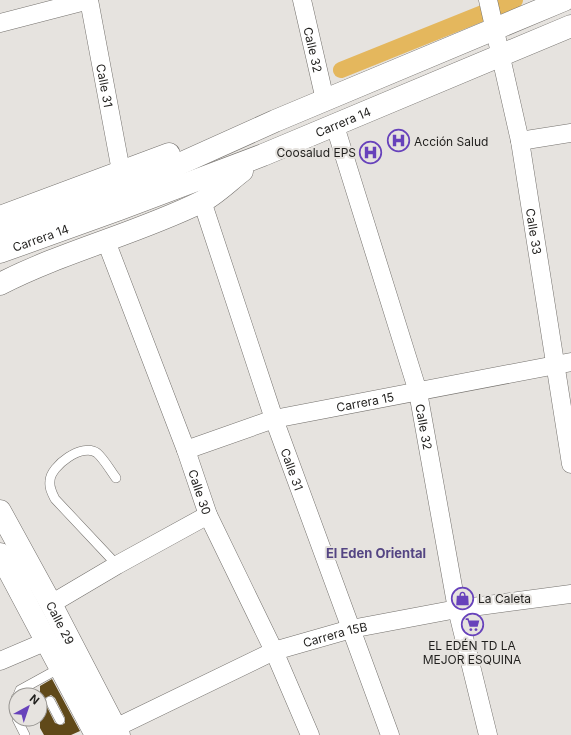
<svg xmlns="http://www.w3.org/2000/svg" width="571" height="735" font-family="Inter,sans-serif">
<rect width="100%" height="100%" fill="#e6e3df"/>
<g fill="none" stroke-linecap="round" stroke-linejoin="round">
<path stroke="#e4b75d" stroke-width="16" d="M 341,70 L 515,0"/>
</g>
<path fill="#604919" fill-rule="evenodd" d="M 52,679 L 80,731 L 71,735 L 44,735 L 40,728 L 40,686 ZM 51,695 L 55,698 L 65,718 L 65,723 L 62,725 L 55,723 L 45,703 L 45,698 Z"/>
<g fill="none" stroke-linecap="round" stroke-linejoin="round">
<defs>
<path id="lane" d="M 116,478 C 110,470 104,459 97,453 C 83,442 50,466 50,481 C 49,488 52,493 55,499 L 117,565
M 18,695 L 20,690 L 60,668
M 16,698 L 16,710
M 50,701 L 60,720
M 17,719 L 25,735"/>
<g id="street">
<path id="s1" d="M 89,0 L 121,171"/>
<path id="s2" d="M 302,0 L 325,100"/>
<path id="s3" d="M 488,0 L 520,141 L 571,464"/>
<path d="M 0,23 L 89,0"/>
<path id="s4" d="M 335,126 L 418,392 L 457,609 L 488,735"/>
<path d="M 520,141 L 571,133"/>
<path id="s5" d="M 202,201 L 274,419 L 390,735"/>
<path id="s6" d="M 106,241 L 186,450 L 208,515 L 274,651 L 310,735"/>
<path id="s7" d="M 186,450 L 274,419 L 571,362"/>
<path d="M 51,604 L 117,565 L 208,515"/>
<path d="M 0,661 L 47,641"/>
<path id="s8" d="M 115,728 L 274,651 L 351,629 L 457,609 L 571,594"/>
</g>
<g id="secondary">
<path d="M 0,217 L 169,154"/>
<path d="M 0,234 L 115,193 L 275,121 L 564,0"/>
<path id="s9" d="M 0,252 L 120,209 L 263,155 L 571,26"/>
<path d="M 0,284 C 64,251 136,234 201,202 C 215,195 229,181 242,171"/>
<path id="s10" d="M 0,511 L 51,604 L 119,735"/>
<path d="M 0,554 L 96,735"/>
</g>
</defs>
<use href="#lane" stroke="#74716d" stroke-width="10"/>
<use href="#street" stroke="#74716d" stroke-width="19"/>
<use href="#secondary" stroke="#74716d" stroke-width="23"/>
<use href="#lane" stroke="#fff" stroke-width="9"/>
<use href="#street" stroke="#fff" stroke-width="18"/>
<use href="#secondary" stroke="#fff" stroke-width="22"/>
</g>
<defs>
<symbol id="hospital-ring" viewBox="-11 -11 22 22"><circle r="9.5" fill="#e6e3df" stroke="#6742bb" stroke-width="1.5"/><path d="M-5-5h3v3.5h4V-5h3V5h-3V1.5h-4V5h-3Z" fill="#6742bb"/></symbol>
<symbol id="shop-ring" viewBox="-11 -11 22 22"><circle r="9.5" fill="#e6e3df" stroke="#6742bb" stroke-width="1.5"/><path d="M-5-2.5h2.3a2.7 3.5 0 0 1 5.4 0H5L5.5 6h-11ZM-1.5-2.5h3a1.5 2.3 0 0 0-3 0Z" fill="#6742bb"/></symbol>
<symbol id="supermarket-ring" viewBox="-11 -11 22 22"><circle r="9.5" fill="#e6e3df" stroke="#6742bb" stroke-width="1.5"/><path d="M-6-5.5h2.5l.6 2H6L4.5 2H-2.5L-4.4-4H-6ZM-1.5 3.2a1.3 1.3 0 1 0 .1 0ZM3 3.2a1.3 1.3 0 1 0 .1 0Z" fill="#6742bb"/></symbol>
</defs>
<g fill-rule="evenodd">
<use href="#hospital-ring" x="386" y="128" width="25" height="25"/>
<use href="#hospital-ring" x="358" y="140" width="25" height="25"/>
<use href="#shop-ring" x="450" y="586" width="25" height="25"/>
<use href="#supermarket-ring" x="460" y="612" width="25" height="25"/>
</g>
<g text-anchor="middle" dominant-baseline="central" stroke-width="4" stroke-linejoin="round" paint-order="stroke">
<g font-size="12" fill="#201f1d" stroke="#e6e3df">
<text stroke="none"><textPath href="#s2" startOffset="51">Calle 32</textPath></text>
<text stroke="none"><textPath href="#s1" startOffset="87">Calle 31</textPath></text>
<text stroke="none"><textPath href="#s9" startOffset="367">Carrera 14</textPath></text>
<text stroke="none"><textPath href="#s3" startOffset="236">Calle 33</textPath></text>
<text stroke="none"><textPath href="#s9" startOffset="43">Carrera 14</textPath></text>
<text stroke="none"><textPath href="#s7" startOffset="186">Carrera 15</textPath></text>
<text stroke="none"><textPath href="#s4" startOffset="314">Calle 32</textPath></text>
<text stroke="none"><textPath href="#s5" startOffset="283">Calle 31</textPath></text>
<text stroke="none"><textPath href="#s6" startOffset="268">Calle 30</textPath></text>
<text stroke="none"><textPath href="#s10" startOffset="127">Calle 29</textPath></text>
<text stroke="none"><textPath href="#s8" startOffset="240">Carrera 15B</textPath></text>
</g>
<g font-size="12" fill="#201f1d" stroke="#e6e3df" text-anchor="start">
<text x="414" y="141">Acción Salud</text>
<text x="356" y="152" text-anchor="end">Coosalud EPS</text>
<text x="478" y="598">La Caleta</text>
<text x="472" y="645" text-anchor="middle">EL EDÉN TD LA<tspan x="472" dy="14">MEJOR ESQUINA</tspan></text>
</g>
<g font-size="13" font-weight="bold" fill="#544583" stroke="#e6e3df">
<text x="376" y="553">El Eden Oriental</text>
</g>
</g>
<g transform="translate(28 707) rotate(40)"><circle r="19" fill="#e6e3df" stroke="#979591"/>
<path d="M0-3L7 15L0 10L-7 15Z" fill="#6742bb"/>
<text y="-6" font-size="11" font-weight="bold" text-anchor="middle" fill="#201f1d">N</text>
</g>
</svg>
